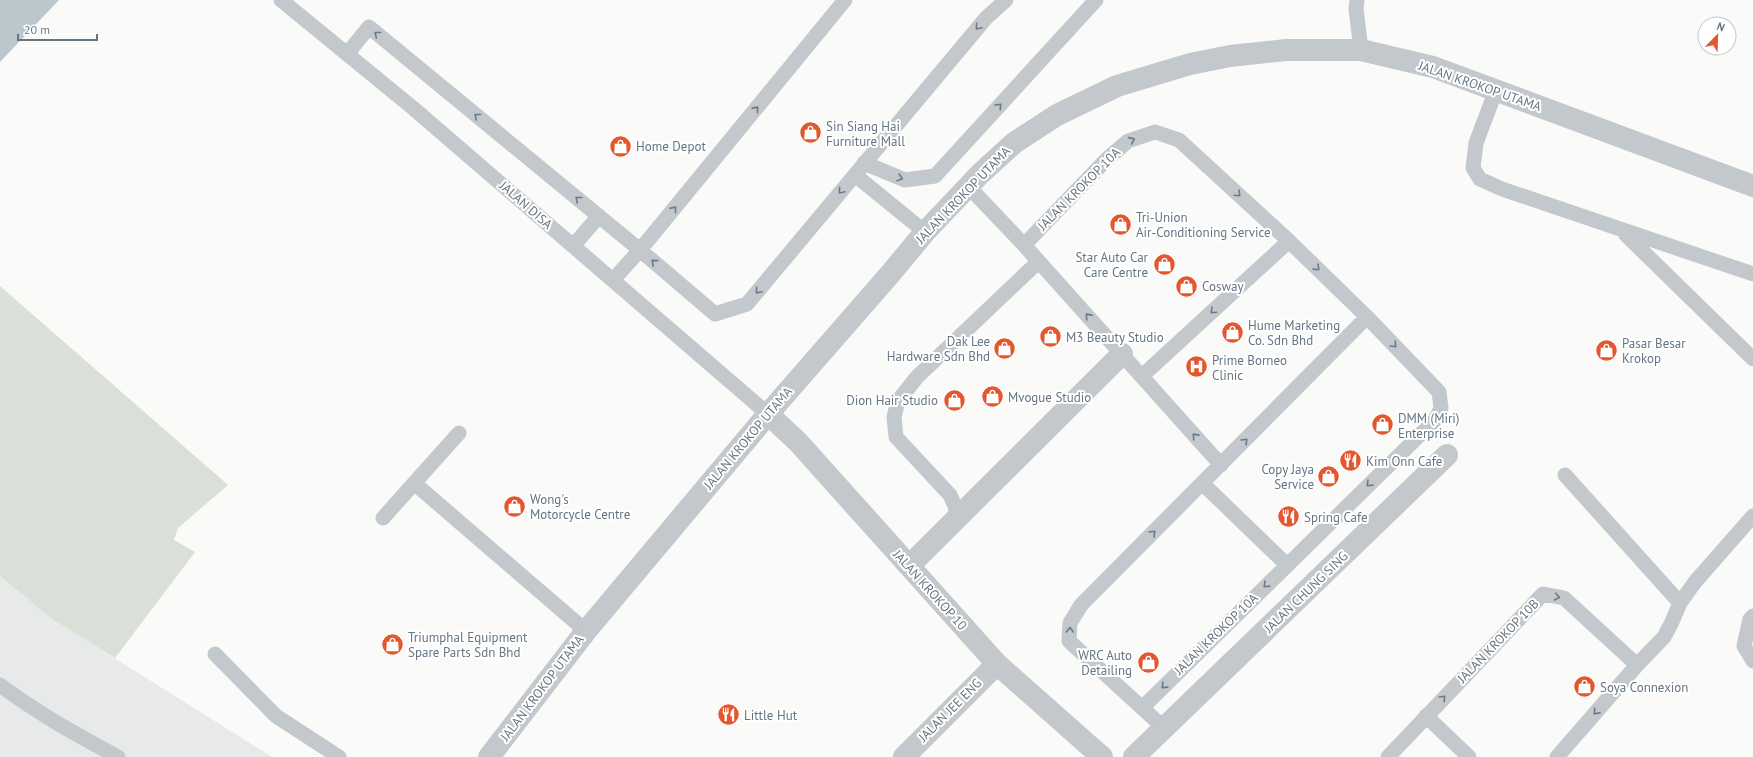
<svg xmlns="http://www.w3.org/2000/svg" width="1753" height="757" font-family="'PT Sans',sans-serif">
<rect width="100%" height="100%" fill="#fafaf8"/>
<path fill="#e8e9e9" d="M 0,576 L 52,619 L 272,757 L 0,757 Z"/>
<path fill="#dadfd7" d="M 0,286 L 228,485 L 178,528 L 174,540 L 195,552 L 115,658 L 52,619 L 0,576 Z"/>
<path fill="#bbc7cb" d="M 0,0 L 59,0 L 0,62 Z"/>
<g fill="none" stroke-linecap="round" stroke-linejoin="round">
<path stroke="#c3c8cc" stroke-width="15" d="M 281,0 L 413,108 L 768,414
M 1357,0 L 1356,9 L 1361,50
M 347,54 L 369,27 L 640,250 L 845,0
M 1496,90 L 1476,143 L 1473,168 L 1480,179 L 1502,189 L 1753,274
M 864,163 L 905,180 L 935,176 L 1096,0
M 855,175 L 925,232
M 968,186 L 1024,245 L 1221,465
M 1625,234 L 1753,359
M 1024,245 L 1107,159 L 1128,141 L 1155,132 L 1179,140 L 1289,241 L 1142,376
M 573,246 L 599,216
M 613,280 L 640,250 L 715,314 L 747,304 L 986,18 L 1006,0
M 1565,475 L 1680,603
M 414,483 L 586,631
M 1202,483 L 1287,565
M 383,518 L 459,433
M 957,518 L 955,506 L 950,495 L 896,437 L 894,417 L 898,401 L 917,377 L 1038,262
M 1753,616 L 1750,619 L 1744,646 L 1753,661
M 215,654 L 276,716 L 339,757
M 0,685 C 37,713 77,735 118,757
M 1142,708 L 1435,420 L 1441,408 L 1439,392 L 1367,317 L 1289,241
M 1426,716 L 1469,757
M 1164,728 L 1069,641 L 1070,623 L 1081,605 L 1367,317
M 1388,757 L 1543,594 L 1564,598 L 1637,665
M 1557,757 L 1637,665 L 1664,637 L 1671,624 L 1680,603 L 1695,582 L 1753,516"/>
<path stroke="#c3c8cc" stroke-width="22" d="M 768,414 L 798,442 L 997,664 L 1102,757
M 909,566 L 1122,354
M 904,757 L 997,664
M 1134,757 L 1447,455"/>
<path stroke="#c3c8cc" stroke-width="22" d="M 489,757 L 586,631 L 768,414 L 891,273 L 925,232 L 980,174 L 1014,143 L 1057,115 L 1117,86 L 1190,64 L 1230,56 L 1286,50 L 1361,50 L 1433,67 L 1753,186"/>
</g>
<defs><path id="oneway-chevron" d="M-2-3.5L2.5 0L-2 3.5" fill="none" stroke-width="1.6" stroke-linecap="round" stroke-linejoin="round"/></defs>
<g stroke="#6a7a87">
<use href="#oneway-chevron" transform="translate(978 27) rotate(130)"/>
<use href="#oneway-chevron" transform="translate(377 34) rotate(-141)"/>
<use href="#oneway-chevron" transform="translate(999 106) rotate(-47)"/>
<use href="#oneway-chevron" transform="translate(756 109) rotate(-51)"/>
<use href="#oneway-chevron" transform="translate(477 116) rotate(-141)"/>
<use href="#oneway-chevron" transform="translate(1132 140) rotate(-24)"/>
<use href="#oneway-chevron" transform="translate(900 178) rotate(17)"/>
<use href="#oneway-chevron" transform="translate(841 191) rotate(130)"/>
<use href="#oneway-chevron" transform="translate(1238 194) rotate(43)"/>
<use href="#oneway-chevron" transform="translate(578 199) rotate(-141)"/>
<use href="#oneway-chevron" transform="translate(674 209) rotate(-51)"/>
<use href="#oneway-chevron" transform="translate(654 262) rotate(-140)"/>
<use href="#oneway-chevron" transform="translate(1317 268) rotate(44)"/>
<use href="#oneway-chevron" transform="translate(758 291) rotate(130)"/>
<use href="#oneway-chevron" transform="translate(1213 311) rotate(137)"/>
<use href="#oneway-chevron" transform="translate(1088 316) rotate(-132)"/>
<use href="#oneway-chevron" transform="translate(1394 345) rotate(46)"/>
<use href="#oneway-chevron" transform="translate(1195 436) rotate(-132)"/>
<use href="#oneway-chevron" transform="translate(1245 441) rotate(-45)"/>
<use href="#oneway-chevron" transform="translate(1369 484) rotate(136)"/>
<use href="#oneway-chevron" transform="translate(1153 533) rotate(-45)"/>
<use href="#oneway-chevron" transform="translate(1266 585) rotate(136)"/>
<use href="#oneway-chevron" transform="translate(1557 597) rotate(12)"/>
<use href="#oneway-chevron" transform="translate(1070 630) rotate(-88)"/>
<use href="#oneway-chevron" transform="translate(1164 686) rotate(136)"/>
<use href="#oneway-chevron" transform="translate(1443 698) rotate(-46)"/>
<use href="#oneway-chevron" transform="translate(1596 712) rotate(131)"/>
</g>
<defs>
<symbol id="shop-disc" viewBox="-11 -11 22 22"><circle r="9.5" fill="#e4572e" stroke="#fff"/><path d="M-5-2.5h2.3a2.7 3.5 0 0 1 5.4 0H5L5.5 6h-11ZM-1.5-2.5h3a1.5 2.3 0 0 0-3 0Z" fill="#fff"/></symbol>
<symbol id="hospital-disc" viewBox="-11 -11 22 22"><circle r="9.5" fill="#e4572e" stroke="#fff"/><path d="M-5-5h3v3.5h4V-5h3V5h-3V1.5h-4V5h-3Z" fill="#fff"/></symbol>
<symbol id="restaurant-disc" viewBox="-11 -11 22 22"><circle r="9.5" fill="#e4572e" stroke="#fff"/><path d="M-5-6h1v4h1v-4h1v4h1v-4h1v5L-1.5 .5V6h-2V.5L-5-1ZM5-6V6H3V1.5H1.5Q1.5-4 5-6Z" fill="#fff"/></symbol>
</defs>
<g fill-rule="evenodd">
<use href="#shop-disc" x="798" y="120" width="25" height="25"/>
<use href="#shop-disc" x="608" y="134" width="25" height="25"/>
<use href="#shop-disc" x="1108" y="212" width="25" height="25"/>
<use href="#shop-disc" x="1152" y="252" width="25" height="25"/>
<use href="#shop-disc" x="1174" y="274" width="25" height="25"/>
<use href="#shop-disc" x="1220" y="320" width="25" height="25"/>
<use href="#shop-disc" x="1038" y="324" width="25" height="25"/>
<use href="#shop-disc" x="992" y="336" width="25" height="25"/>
<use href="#shop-disc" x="1594" y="338" width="25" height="25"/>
<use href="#hospital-disc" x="1184" y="354" width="25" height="25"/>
<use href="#shop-disc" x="980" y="384" width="25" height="25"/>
<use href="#shop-disc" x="942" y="388" width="25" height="25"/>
<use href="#shop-disc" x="1370" y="412" width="25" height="25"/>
<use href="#restaurant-disc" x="1338" y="448" width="25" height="25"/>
<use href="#shop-disc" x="1316" y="464" width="25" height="25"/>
<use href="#shop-disc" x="502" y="494" width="25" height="25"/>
<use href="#restaurant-disc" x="1276" y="504" width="25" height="25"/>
<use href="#shop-disc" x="380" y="632" width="25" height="25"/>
<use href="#shop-disc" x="1136" y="650" width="25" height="25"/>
<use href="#shop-disc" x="1572" y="674" width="25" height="25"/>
<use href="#restaurant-disc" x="716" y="702" width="25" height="25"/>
</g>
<g text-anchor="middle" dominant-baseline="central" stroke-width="4" stroke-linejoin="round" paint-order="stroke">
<g font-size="13" fill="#657683" stroke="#fff">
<text transform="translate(1480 86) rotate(19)">JALAN KROKOP UTAMA</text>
<text transform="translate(1079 189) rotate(-45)">JALAN KROKOP 10A</text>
<text transform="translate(963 195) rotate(-46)">JALAN KROKOP UTAMA</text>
<text transform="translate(526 205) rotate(41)">JALAN DISA</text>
<text transform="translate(748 438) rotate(-50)">JALAN KROKOP UTAMA</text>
<text transform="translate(930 590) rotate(48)">JALAN KROKOP 10</text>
<text transform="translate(1306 592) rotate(-44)">JALAN CHUNG SING</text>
<text transform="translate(1216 634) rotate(-44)">JALAN KROKOP 10A</text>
<text transform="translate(1498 641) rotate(-46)">JALAN KROKOP 10B</text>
<text transform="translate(542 688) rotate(-53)">JALAN KROKOP UTAMA</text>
<text transform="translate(950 710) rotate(-45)">JALAN JEE ENG</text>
</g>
<g font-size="13" fill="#657683" stroke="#fff" text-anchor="start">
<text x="826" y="126">Sin Siang Hai<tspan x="826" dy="15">Furniture Mall</tspan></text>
<text x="636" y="146">Home Depot</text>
<text x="1136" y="217">Tri-Union<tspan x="1136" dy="15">Air-Conditioning Service</tspan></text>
<text x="1148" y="257" text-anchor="end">Star Auto Car<tspan x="1148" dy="15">Care Centre</tspan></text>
<text x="1202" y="286">Cosway</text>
<text x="1248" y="325">Hume Marketing<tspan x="1248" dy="15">Co. Sdn Bhd</tspan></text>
<text x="1066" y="337">M3 Beauty Studio</text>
<text x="990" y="341" text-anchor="end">Dak Lee<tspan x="990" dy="15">Hardware Sdn Bhd</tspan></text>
<text x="1622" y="343">Pasar Besar<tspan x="1622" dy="15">Krokop</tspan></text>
<text x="1212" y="360">Prime Borneo<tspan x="1212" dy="15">Clinic</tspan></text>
<text x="1008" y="397">Mvogue Studio</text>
<text x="938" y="400" text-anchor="end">Dion Hair Studio</text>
<text x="1398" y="418">DMM (Miri)<tspan x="1398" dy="15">Enterprise</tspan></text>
<text x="1366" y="461">Kim Onn Cafe</text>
<text x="1314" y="469" text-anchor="end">Copy Jaya<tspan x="1314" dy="15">Service</tspan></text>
<text x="530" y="499">Wong's<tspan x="530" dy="15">Motorcycle Centre</tspan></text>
<text x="1304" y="517">Spring Cafe</text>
<text x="408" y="637">Triumphal Equipment<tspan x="408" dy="15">Spare Parts Sdn Bhd</tspan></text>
<text x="1132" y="655" text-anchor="end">WRC Auto<tspan x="1132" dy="15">Detailing</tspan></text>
<text x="1600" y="687">Soya Connexion</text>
<text x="744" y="715">Little Hut</text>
</g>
</g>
<g transform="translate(1717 36) rotate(23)"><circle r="19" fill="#ffffff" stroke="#c1c8cd"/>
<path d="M0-3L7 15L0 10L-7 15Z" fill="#e4572e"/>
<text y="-6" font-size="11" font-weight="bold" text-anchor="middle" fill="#657683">N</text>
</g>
<path d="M18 34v6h79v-6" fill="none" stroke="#657683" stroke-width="2"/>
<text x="24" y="34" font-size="12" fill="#657683" stroke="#ffffff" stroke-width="3" paint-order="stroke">20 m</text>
</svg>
